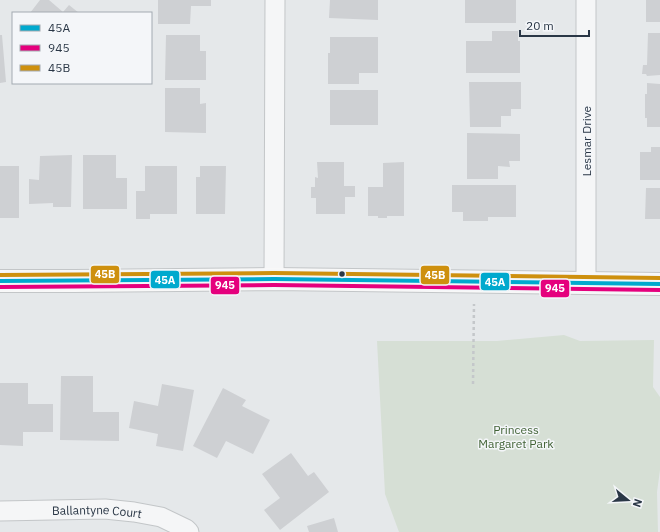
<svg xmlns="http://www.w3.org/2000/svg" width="660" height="532" font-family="'IBM Plex Sans',sans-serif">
<rect width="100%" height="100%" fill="#e5e8ea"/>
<path fill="#d6dfd5" d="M 564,335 L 580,341 L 654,340 L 653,387 L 660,397 L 660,470 L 657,492 L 658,532 L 399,532 L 385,494 L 377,341 L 497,341 Z"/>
<path fill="#ced0d3" d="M 40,0 L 49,0 L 63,12 L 69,5 L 79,13 L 30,13 Z
M 158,0 L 211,0 L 211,6 L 191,6 L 190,24 L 158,24 Z
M 330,0 L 378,0 L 378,20 L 329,18 Z
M 465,0 L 516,0 L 516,23 L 465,23 Z
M 646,0 L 660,0 L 660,22 L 646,22 Z
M 492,31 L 518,31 L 518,41 L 520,41 L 520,73 L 466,73 L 466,41 L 492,41 Z
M 648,33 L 660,33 L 660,75 L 647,76 L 646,74 L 642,74 L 643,65 L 647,65 Z
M 0,35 L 2,35 L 6,82 L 0,83 Z
M 166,35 L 200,35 L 200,51 L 206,51 L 206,80 L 165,80 Z
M 330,37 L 378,37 L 378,73 L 359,73 L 359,84 L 328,84 L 328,53 L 330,53 Z
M 469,82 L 521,82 L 521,109 L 511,109 L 511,116 L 501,116 L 501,127 L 470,127 Z
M 647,83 L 660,84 L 660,127 L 647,127 L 647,118 L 645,118 L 645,94 L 647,94 Z
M 165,88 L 200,88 L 200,104 L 206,103 L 206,133 L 165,132 Z
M 330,90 L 378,90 L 378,125 L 330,125 Z
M 467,133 L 520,134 L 520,161 L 509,161 L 510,167 L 498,166 L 498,179 L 467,179 Z
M 651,147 L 660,147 L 660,180 L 640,180 L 640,152 L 651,152 Z
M 72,155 L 71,207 L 53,207 L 53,203 L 29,204 L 29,179 L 39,180 L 40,156 Z
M 83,155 L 116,155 L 116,178 L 127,178 L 127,209 L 83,209 Z
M 317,162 L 344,162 L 344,186 L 355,186 L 355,197 L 345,197 L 345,214 L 316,214 L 316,198 L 311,198 L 311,187 L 315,187 L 315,177 L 318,178 Z
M 404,162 L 404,216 L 387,216 L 387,218 L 378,218 L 378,216 L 368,216 L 368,187 L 383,187 L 383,163 Z
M 0,166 L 19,166 L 19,218 L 0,218 Z
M 145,166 L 177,166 L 177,214 L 150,214 L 150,219 L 136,219 L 136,191 L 145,191 Z
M 200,166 L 226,166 L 225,214 L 196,214 L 196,177 L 200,177 Z
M 452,185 L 516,185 L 516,217 L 488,217 L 488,221 L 463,221 L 463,212 L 452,212 Z
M 646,188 L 660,188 L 660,219 L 645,219 Z
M 61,376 L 93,376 L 93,412 L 119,412 L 119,441 L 60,440 Z
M 0,383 L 28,383 L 28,404 L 53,404 L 53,432 L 23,432 L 23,446 L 0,445 Z
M 162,384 L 194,390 L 183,451 L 156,446 L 158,434 L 129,428 L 134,401 L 158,406 Z
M 223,388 L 246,400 L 242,406 L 270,420 L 253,454 L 226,441 L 217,458 L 193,446 Z
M 291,453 L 308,476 L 314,472 L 329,492 L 280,530 L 264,510 L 280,498 L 262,474 Z
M 334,518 L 338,532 L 309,532 L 307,526 Z"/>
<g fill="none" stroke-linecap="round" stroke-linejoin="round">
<defs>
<g id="minor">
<path d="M 274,279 L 275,0"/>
<path d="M 586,283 L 586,0"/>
<path id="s1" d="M 0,511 L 105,509 L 134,512 L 161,517 L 186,529 L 189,532"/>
</g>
<path id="secondary" d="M 0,281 L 74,281 L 274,279 L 660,284"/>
</defs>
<use href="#minor" stroke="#c3c6c8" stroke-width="21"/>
<use href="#secondary" stroke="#c3c6c8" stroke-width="24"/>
<path stroke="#c4c7ca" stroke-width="2.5" stroke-dasharray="3 3" stroke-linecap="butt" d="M 473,384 L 474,304"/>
<use href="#minor" stroke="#f5f6f7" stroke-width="19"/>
<use href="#secondary" stroke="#f8f8f8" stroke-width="22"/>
<defs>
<path id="bus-1" d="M 0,281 L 274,279 L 660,284"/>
<path id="bus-2" d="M 0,287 L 274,285 L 660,290"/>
<path id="bus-3" d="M 0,275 L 274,273 L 660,278"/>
</defs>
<use href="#bus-1" stroke="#f4f6f9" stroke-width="7"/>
<use href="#bus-2" stroke="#f4f6f9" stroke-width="7"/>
<use href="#bus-3" stroke="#f4f6f9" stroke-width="7"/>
<use href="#bus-1" stroke="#00a9ce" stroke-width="4"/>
<use href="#bus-2" stroke="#e5007d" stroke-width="4"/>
<use href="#bus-3" stroke="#ce900e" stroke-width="4"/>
</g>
<circle fill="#2a3746" stroke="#f4f6f9" stroke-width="1.5" cx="342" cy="274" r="3.5"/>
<g text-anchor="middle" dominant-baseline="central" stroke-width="3" stroke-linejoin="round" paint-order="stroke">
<g font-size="12" fill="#2a3746" stroke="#f4f6f9">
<text transform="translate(586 141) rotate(-90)">Lesmar Drive</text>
<text stroke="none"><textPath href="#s1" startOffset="97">Ballantyne Court</textPath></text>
</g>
<g font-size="12" fill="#426336" stroke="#f4f6f9">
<text x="516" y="429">Princess<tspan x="516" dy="14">Margaret Park</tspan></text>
</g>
</g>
<g stroke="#f4f6f9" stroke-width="1.5">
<rect x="90" y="265" width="30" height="19" rx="4" fill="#ce900e"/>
<rect x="420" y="265" width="30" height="20" rx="4" fill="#ce900e"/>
<rect x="150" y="270" width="30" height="19" rx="4" fill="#00a9ce"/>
<rect x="480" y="272" width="30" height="19" rx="4" fill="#00a9ce"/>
<rect x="210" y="276" width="30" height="19" rx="4" fill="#e5007d"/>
<rect x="540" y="279" width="30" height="19" rx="4" fill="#e5007d"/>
</g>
<g font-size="11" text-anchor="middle" font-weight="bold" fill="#fff">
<text x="105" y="278">45B</text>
<text x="435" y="279">45B</text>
<text x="165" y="284">45A</text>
<text x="495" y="286">45A</text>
<text x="225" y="289">945</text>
<text x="555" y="292">945</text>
</g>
<rect x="12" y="12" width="140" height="72" fill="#f4f6f9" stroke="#a3aab1"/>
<rect x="20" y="25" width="20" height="6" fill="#00a9ce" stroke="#a3aab1"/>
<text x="48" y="32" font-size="12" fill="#2a3746">45A</text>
<rect x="20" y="45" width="20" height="6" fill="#e5007d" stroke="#a3aab1"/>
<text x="48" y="52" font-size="12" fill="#2a3746">945</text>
<rect x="20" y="65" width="20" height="6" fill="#ce900e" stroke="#a3aab1"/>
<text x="48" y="72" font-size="12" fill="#2a3746">45B</text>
<g transform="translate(628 500) rotate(108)" stroke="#f4f6f9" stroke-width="3" paint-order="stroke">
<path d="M0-3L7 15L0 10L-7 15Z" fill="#2a3746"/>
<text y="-6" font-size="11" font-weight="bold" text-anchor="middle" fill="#2a3746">N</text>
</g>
<path d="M520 30v6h69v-6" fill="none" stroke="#2a3746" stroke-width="2"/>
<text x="526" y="30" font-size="12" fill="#2a3746" stroke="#f4f6f9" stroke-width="3" paint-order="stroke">20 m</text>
</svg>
